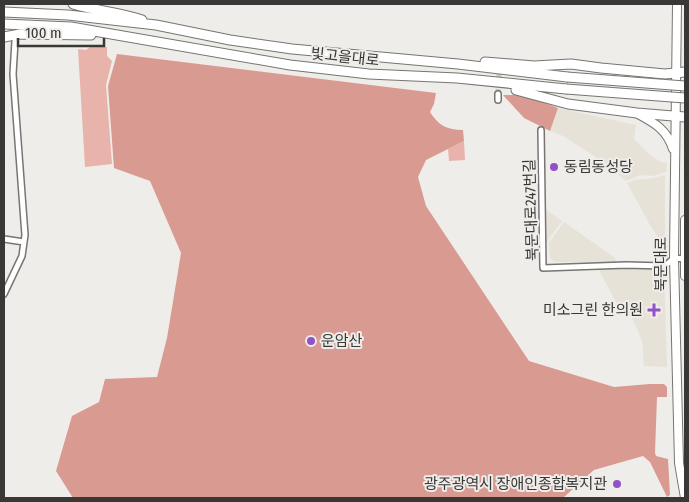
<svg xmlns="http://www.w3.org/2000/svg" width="689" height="502" font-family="'Fira Sans Condensed','Noto Sans KR',sans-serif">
<rect width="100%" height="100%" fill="#efede9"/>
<path fill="#e7e2d7" d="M 558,108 L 636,125 L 634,139 L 650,155 L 661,162 L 667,163 L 666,172 L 653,176 L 640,175 L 626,181 L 605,163 L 563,136 L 550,131 Z
M 665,175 L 665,244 L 660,240 L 651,227 L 627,183 L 635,180 L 653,178 Z
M 545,209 L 562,221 L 546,243 L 545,243 Z
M 564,222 L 615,258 L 616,262 L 554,262 L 550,258 L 549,243 Z
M 598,268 L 664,268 L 667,367 L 644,366 L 642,341 L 636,326 L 631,316 L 619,308 Z"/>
<path fill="#e8b3ab" d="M 90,47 L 107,47 L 107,56 L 112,61 L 106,85 L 112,164 L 85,167 L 78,49 L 86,50 Z
M 464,141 L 465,160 L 449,161 L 448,149 Z"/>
<path fill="#d99a92" d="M 117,54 L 436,93 L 434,104 L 430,112 C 438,125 447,130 463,130 L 464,141 L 426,160 L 418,177 L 426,206 L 529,361 L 614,387 L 650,384 L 664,384 L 667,387 L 667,397 L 657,397 L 655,453 L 656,456 L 668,459 L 670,495 L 667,497 L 650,462 L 643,456 L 594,470 L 563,498 L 73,498 L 56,471 L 72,416 L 99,402 L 105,379 L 157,377 L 167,338 L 181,253 L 150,181 L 114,168 L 108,86 Z
M 503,95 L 524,95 L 558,108 L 550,131 L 524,118 Z"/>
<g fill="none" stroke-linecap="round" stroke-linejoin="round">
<path stroke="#cbc9c5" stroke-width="5" stroke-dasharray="5 2.5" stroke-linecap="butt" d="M 498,94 L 500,59"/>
<defs>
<path id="street" d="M 498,100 L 498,94
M 541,130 L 543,268 L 626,265 L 665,266 L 674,258 L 685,259
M 4,239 L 24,242
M 4,294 L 22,256 L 25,235 L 13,74 L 15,41"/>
<path id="primary" d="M 677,4 L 674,258 L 679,463 L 685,498
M 638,114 C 655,123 667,130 673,149
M 685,220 L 685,276"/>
<path id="highway" d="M 73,4 C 96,11 120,12 142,20
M 4,12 L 68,15 L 156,25 L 230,40 L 292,49 L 458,64 L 567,77
M 4,24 L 71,27 L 290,65 L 369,74 L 457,78 L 566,89
M 4,37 L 20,34 L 91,35
M 485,62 L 534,66 L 571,64 L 601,68 L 665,74 L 685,72
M 516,90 L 568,104 L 637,113 L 685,117"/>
</defs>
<use href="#street" stroke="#777571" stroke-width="8"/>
<use href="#primary" stroke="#777571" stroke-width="10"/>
<use href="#highway" stroke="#777571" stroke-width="11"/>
<use href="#street" stroke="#fff" stroke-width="5"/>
<use href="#primary" stroke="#fff" stroke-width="8"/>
<use href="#highway" stroke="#fff" stroke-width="9"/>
<defs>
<path id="highway-bridge" d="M 567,77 L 685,86
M 566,89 L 685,98"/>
</defs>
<use href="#highway-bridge" stroke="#777571" stroke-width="11" stroke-linecap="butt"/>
<use href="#highway-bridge" stroke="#fff" stroke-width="9"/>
</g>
<g fill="#9151c7" stroke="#efede9" stroke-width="2">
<circle cx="554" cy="167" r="5"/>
<path d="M651.5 302.5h5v5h5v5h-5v5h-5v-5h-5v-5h5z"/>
<circle cx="311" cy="341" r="5"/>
<circle cx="617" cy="484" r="5"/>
</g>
<g text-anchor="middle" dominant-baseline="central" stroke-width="4" stroke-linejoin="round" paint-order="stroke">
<g font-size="15" fill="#393836" stroke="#efede9">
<text transform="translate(345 57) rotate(6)">빛고을대로</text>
<text transform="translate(531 210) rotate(-92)">북문대로247번길</text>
<text transform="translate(661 264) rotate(-90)">북문대로</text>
</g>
<g font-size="15" fill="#393836" stroke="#efede9" text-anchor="start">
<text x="564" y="167">동림동성당</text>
<text x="643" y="310" text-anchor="end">미소그린 한의원</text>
<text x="321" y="341">운암산</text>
<text x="607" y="484" text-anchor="end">광주광역시 장애인종합복지관</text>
</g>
</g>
<rect width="689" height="502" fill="none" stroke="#393836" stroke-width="10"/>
<path d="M18 38v8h86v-8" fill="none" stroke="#393836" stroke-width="2.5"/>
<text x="25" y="38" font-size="15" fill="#393836" stroke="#efede9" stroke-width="4" paint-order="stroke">100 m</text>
</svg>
